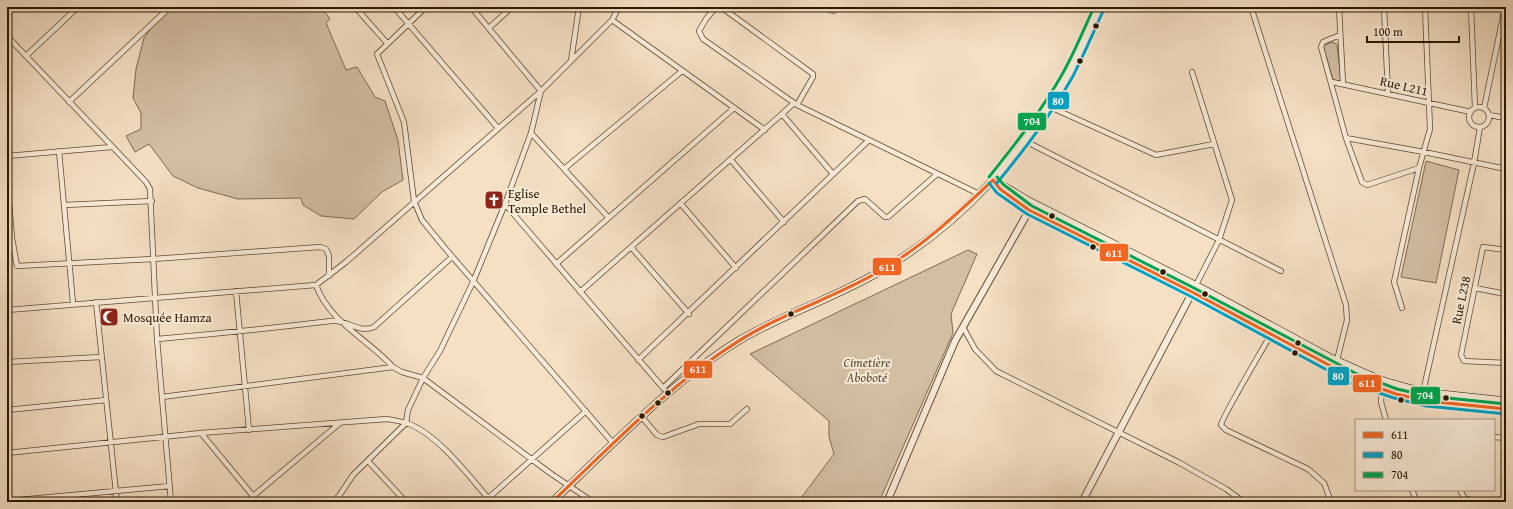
<svg xmlns="http://www.w3.org/2000/svg" width="1513" height="509" font-family="'Gentium Book Plus',serif">
<rect width="100%" height="100%" fill="#f5e0c4"/>
<filter id="stains"><feTurbulence type="fractalNoise" baseFrequency=".005" numOctaves="4"/><feColorMatrix values="0 0 0 0 .2 0 0 0 0 .09 0 0 0 0 .02 0 0 0 .5 -.17"/></filter>
<radialGradient id="worn" r=".72"><stop offset=".6" stop-color="#630" stop-opacity="0"/><stop offset="1" stop-color="#630" stop-opacity=".3"/></radialGradient>
<path fill="#d2bea3" stroke="#7d6b52" d="M 166,7 L 321,7 L 330,19 L 326,23 L 346,70 L 357,67 L 375,97 L 385,101 L 398,140 L 403,180 L 382,192 L 354,219 L 321,216 L 303,205 L 301,198 L 238,199 L 198,188 L 173,176 L 149,144 L 135,152 L 126,136 L 141,129 L 141,113 L 133,98 L 136,69 L 144,38 Z
M 1332,42 L 1337,44 L 1341,81 L 1333,80 L 1323,46 Z
M 1426,161 L 1459,170 L 1436,283 L 1401,277 Z
M 968,250 L 977,254 L 951,314 L 953,333 L 879,502 L 798,502 L 834,454 L 829,437 L 829,421 L 750,354 Z"/>
<g fill="none" stroke-linecap="round" stroke-linejoin="round">
<defs>
<path id="minor" d="M 355,7 L 387,43
M 394,7 L 498,128
M 426,7 L 377,54 L 404,122 L 414,201 L 422,220 L 444,247 L 613,443
M 716,7 L 706,19 L 699,31 L 703,39 L 797,105 L 869,140
M 721,7 L 813,74 L 813,77 L 797,105
M 820,7 L 833,11 L 837,7
M 1251,7 L 1346,305 L 1347,320 L 1337,360
M 1339,7 L 1343,84
M 1384,7 L 1388,93
M 1471,7 L 1475,108
M 612,20 L 765,130
M 489,28 L 512,7
M 1340,35 L 1323,42 L 1321,47 L 1346,138 L 1362,182 L 1367,185 L 1419,168
M 7,36 L 146,182 L 150,189 L 157,339 L 171,502
M 26,56 L 78,7
M 571,61 L 579,7
M 1192,72 L 1232,200 L 1219,240 L 1196,285
M 1332,82 L 1471,112
M 69,102 L 170,7
M 1048,106 L 1156,155 L 1214,144
M1469 117a10 10 0 1 1 20 0a10 10 0 1 1-20 0Z
M 1484,108 L 1505,7
M 782,114 L 794,103
M 1489,115 L 1506,118
M 531,133 L 608,217
M 1346,138 L 1424,152 L 1506,169
M 1025,141 L 1281,271
M 59,151 L 73,303
M 7,156 L 112,147
M 731,160 L 784,222
M 564,169 L 682,71
M 7,179 L 12,238 L 17,266 L 153,259 L 320,247 L 326,249 L 329,256 L 329,276
M 505,204 L 664,389
M 681,204 L 736,268
M 64,205 L 152,201
M 631,247 L 689,314
M 1506,250 L 1483,247 L 1461,355 L 1464,361 L 1506,363
M 556,264 L 734,108
M 316,285 C 329,322 368,339 393,367
M 1475,288 L 1506,294
M 236,291 L 249,430
M 580,292 L 782,114 L 833,174
M 96,302 L 117,502
M 1402,308 L 1394,282 L 1419,168 L 1430,129 L 1425,7
M 7,310 L 316,285 L 346,262 L 541,91 L 612,20 L 619,7
M 963,327 L 975,349 L 996,371 L 1178,462 L 1226,489 L 1244,502
M 1271,334 C 1264,347 1221,419 1221,425 L 1226,430 L 1308,469 L 1324,483 L 1331,502
M 157,339 C 215,334 273,328 331,321 C 347,319 358,334 374,327 L 452,257
M 638,360 L 869,140 L 979,194
M 7,362 L 101,357
M 663,388 L 858,201 L 865,199 L 885,217 L 888,217 L 936,175
M 1382,390 L 1381,402 L 1386,420
M 1423,392 L 1474,163 L 1480,127
M 162,397 L 393,367 L 402,372 L 423,378 L 550,473 L 593,502
M 7,410 L 106,400
M 642,417 L 657,435 L 663,437 L 699,424 L 730,424 L 747,409
M 201,433 L 258,502
M 1494,437 L 1506,438
M 7,453 L 201,433 L 387,419 C 393,420 400,421 406,423 C 436,432 468,475 488,498
M 368,461 L 406,502
M 1412,490 L 1417,502
M 1460,490 L 1465,499 L 1486,502
M 7,501 L 170,486
M 246,502 L 340,423
M 332,502 L 339,496 L 353,475 L 406,423 L 408,410 L 423,378 L 440,351 L 473,282 L 505,204 L 531,133 L 541,91 L 471,7
M 484,502 L 586,411"/>
<path id="tertiary" d="M 887,502 L 955,341 L 1031,207
M 1082,502 L 1194,289"/>
<path id="secondary" d="M 993,180 L 1000,189 L 1029,210 L 1192,292 L 1355,379 C 1382,390 1409,399 1438,403 C 1460,407 1483,407 1506,409
M 994,180 L 1027,200 L 1205,290 L 1331,358 L 1362,372 L 1384,381 L 1423,392 L 1506,401
M 552,502 C 611,446 669,384 738,341 C 785,313 838,297 884,269 C 961,223 1027,152 1069,72 C 1080,51 1090,29 1099,7"/>
</defs>
<use href="#minor" stroke="#5b4a32" stroke-width="6"/>
<use href="#tertiary" stroke="#5b4a32" stroke-width="8"/>
<use href="#secondary" stroke="#281802" stroke-width="8"/>
<use href="#minor" stroke="#f8ebd9" stroke-width="4.5"/>
<use href="#tertiary" stroke="#f8ebd9" stroke-width="6"/>
<use href="#secondary" stroke="#f8ebd9" stroke-width="7"/>
<defs>
<path id="bus-1" d="M 993,180 L 1000,189 L 1029,210 L 1192,292 L 1355,379 L 1396,394 L 1427,401 L 1506,409
M 552,502 C 611,446 668,386 737,342 C 782,313 834,298 880,271 C 922,247 958,213 993,180"/>
<path id="bus-2" d="M 989,183 L 997,193 L 1027,214 L 1190,296 L 1353,384 L 1394,398 L 1426,406 L 1506,414
M 997,183 C 1025,149 1052,114 1073,76 C 1084,54 1094,31 1104,9"/>
<path id="bus-3" d="M 989,177 C 1016,143 1043,109 1064,71 C 1075,51 1084,29 1094,7
M 997,177 L 1004,185 L 1032,206 L 1194,288 L 1357,374 L 1397,389 L 1428,396 L 1506,404"/>
</defs>
<use href="#bus-1" stroke="#f8ebd9" stroke-width="6"/>
<use href="#bus-2" stroke="#f8ebd9" stroke-width="6"/>
<use href="#bus-3" stroke="#f8ebd9" stroke-width="6"/>
<use href="#bus-1" stroke="#f26522" stroke-width="3"/>
<use href="#bus-2" stroke="#02a2c4" stroke-width="3"/>
<use href="#bus-3" stroke="#00a651" stroke-width="3"/>
</g>
<defs>
<symbol id="church-square" viewBox="-11 -11 22 22"><rect x="-9" y="-9" width="18" height="18" rx="4" fill="#8f2418" stroke="#f8ebd9"/><path d="M-1.2-6h2.4v3.5h3.3v2.4h-3.3V6h-2.4V-.1h-3.3v-2.4h3.3Z" fill="#fff"/></symbol>
<symbol id="mosque-square" viewBox="-11 -11 22 22"><rect x="-9" y="-9" width="18" height="18" rx="4" fill="#8f2418" stroke="#f8ebd9"/><path d="M3.5-4.9A6 6 0 1 0 3.5 4.9A5 5 0 1 1 3.5-4.9Z" fill="#fff"/></symbol>
</defs>
<g fill-rule="evenodd">
<use href="#church-square" x="483" y="189" width="22" height="22"/>
<use href="#mosque-square" x="98" y="306" width="22" height="22"/>
</g>
<g fill="#281802" stroke="#f8ebd9" stroke-width="1.5">
<circle cx="1096" cy="26" r="3.5"/>
<circle cx="1080" cy="61" r="3.5"/>
<circle cx="1052" cy="216" r="3.5"/>
<circle cx="1093" cy="247" r="3.5"/>
<circle cx="1163" cy="272" r="3.5"/>
<circle cx="1205" cy="294" r="3.5"/>
<circle cx="791" cy="314" r="3.5"/>
<circle cx="1298" cy="343" r="3.5"/>
<circle cx="1295" cy="353" r="3.5"/>
<circle cx="668" cy="393" r="3.5"/>
<circle cx="1446" cy="398" r="3.5"/>
<circle cx="1401" cy="400" r="3.5"/>
<circle cx="658" cy="403" r="3.5"/>
<circle cx="642" cy="416" r="3.5"/>
</g>
<g text-anchor="middle" dominant-baseline="central" stroke-width="4" stroke-linejoin="round" paint-order="stroke">
<g font-size="13" fill="#281802" stroke="#f8ebd9">
<text transform="translate(1404 86) rotate(13)">Rue L211</text>
<text transform="translate(1461 300) rotate(-78)">Rue L238</text>
</g>
<g font-size="13" fill="#281802" stroke="#f8ebd9" text-anchor="start">
<text x="508" y="193">Eglise<tspan x="508" dy="15">Temple Bethel</tspan></text>
<text x="123" y="317">Mosquée Hamza</text>
</g>
<g font-size="13" font-style="italic" fill="#5b4a32" stroke="#f8ebd9">
<text x="867" y="362">Cimetière<tspan x="867" dy="15">Aboboté</tspan></text>
</g>
</g>
<g stroke="#f8ebd9" stroke-width="1.5">
<rect x="1047" y="91" width="23" height="19" rx="4" fill="#02a2c4"/>
<rect x="1017" y="112" width="30" height="19" rx="4" fill="#00a651"/>
<rect x="1099" y="243" width="30" height="19" rx="4" fill="#f26522"/>
<rect x="872" y="257" width="30" height="19" rx="4" fill="#f26522"/>
<rect x="683" y="360" width="30" height="19" rx="4" fill="#f26522"/>
<rect x="1327" y="366" width="23" height="20" rx="4" fill="#02a2c4"/>
<rect x="1352" y="374" width="30" height="19" rx="4" fill="#f26522"/>
<rect x="1410" y="386" width="31" height="19" rx="4" fill="#00a651"/>
</g>
<g font-size="11" text-anchor="middle" font-weight="bold" fill="#fff">
<text x="1058" y="105">80</text>
<text x="1032" y="125">704</text>
<text x="1114" y="257">611</text>
<text x="887" y="271">611</text>
<text x="698" y="373">611</text>
<text x="1338" y="380">80</text>
<text x="1367" y="387">611</text>
<text x="1425" y="399">704</text>
</g>
<rect width="1513" height="509" fill="none" stroke="#f5e0c4" stroke-width="24"/>
<rect x="8" y="8" width="1497" height="493" fill="none" stroke="#281802" stroke-width="2"/>
<rect x="12" y="12" width="1489" height="485" fill="none" stroke="#281802"/>
<rect x="1355" y="419" width="140" height="72" fill="#f8ebd9" stroke="#a59783"/>
<rect x="1363" y="432" width="20" height="6" fill="#f26522" stroke="#a59783"/>
<text x="1391" y="439" font-size="12" fill="#281802">611</text>
<rect x="1363" y="452" width="20" height="6" fill="#02a2c4" stroke="#a59783"/>
<text x="1391" y="459" font-size="12" fill="#281802">80</text>
<rect x="1363" y="472" width="20" height="6" fill="#00a651" stroke="#a59783"/>
<text x="1391" y="479" font-size="12" fill="#281802">704</text>
<path d="M1367 36v6h92v-6" fill="none" stroke="#281802" stroke-width="2"/>
<text x="1373" y="36" font-size="12" fill="#281802" stroke="#f8ebd9" stroke-width="3" paint-order="stroke">100 m</text>
<rect width="100%" height="100%" filter="url(#stains)"/>
<rect width="100%" height="100%" fill="url(#worn)"/>
</svg>
